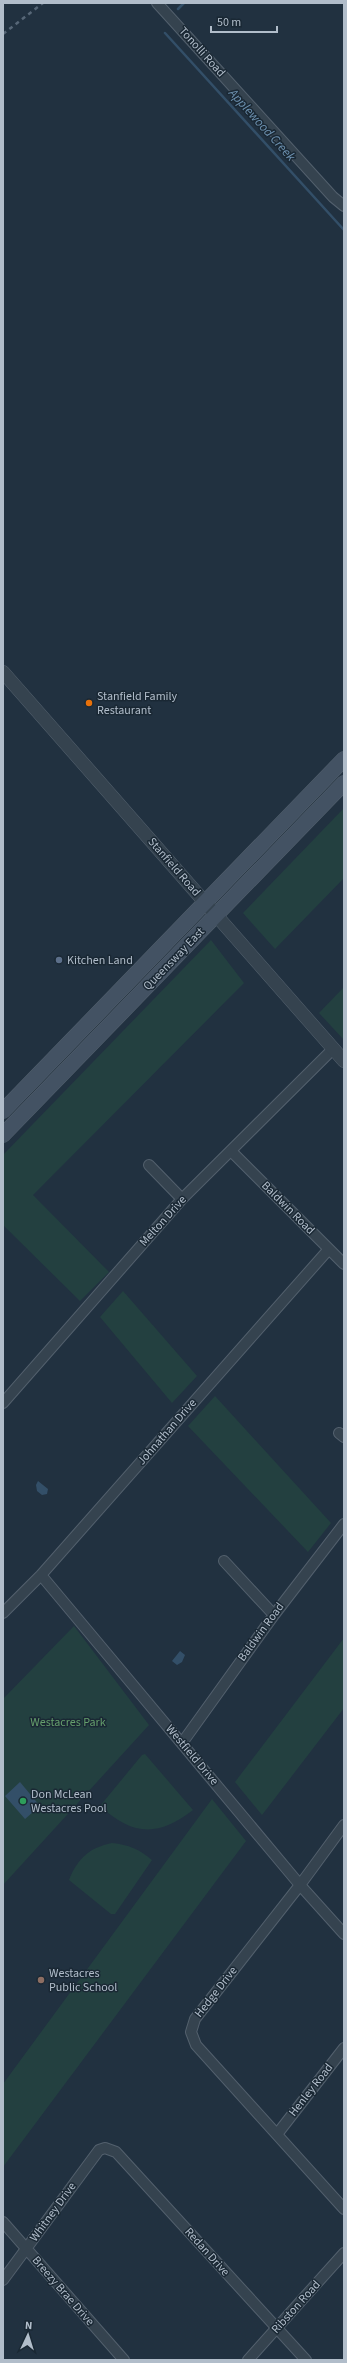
<svg xmlns="http://www.w3.org/2000/svg" width="347" height="2363" font-family="'Source Sans 3',sans-serif">
<rect width="100%" height="100%" fill="#213140"/>
<path fill="#234040" d="M 344,808 L 344,878 L 275,949 L 243,913 Z
M 211,940 L 244,983 L 33,1195 L 109,1272 L 80,1301 L 3,1225 L 3,1155 Z
M 344,987 L 344,1040 L 319,1013 Z
M 123,1291 L 197,1376 L 172,1403 L 100,1317 Z
M 215,1396 L 331,1523 L 308,1552 L 188,1426 Z
M 74,1626 L 149,1725 L 3,1885 L 3,1699 Z
M 344,1638 L 344,1708 L 262,1815 L 235,1782 Z
M 145,1754 L 193,1810 C 158,1837 133,1836 100,1806 L 142,1755 Z
M 212,1799 L 246,1841 L 3,2167 L 3,2084 Z
M 112,1843 C 129,1845 139,1849 152,1860 L 115,1914 L 111,1914 L 69,1880 C 78,1858 89,1848 112,1843 Z"/>
<path fill="#334f68" d="M 38,1481 L 48,1489 L 47,1494 L 42,1495 L 37,1491 L 36,1485 Z
M 180,1651 L 185,1655 L 182,1662 L 177,1665 L 172,1661 Z
M 20,1782 L 40,1806 L 25,1819 L 5,1796 Z"/>
<g fill="none" stroke-linecap="round" stroke-linejoin="round">
<path stroke="#334f68" stroke-width="2.5" d="M 178,9 L 184,3
M 165,33 L 344,230"/>
<defs>
<path id="minor" d="M 157,3 L 333,197 L 344,206
M 231,1151 L 344,1264
M 149,1165 L 182,1199
M 3,1403 L 182,1199 L 333,1049
M 339,1433 L 344,1437
M 224,1561 L 274,1615
M 41,1575 L 300,1885 L 344,1934
M 3,1613 L 41,1575 L 329,1249
M 182,1743 L 274,1615 L 344,1524
M 344,1825 L 300,1885 L 195,2019 L 191,2032 L 196,2045 L 344,2209
M 278,2133 L 344,2048
M 3,2222 L 124,2360
M 3,2280 L 99,2150 L 105,2148 L 116,2152 L 306,2360
M 248,2360 L 344,2253"/>
<path id="tertiary" d="M 3,672 L 344,1061"/>
<path id="secondary" d="M 3,1111 L 344,759
M 3,1135 L 344,783"/>
</defs>
<use href="#minor" stroke="#53606d" stroke-width="12"/>
<use href="#tertiary" stroke="#53606d" stroke-width="14"/>
<use href="#secondary" stroke="#53606d" stroke-width="16"/>
<use href="#minor" stroke="#35434f" stroke-width="10"/>
<use href="#tertiary" stroke="#35434f" stroke-width="13"/>
<use href="#secondary" stroke="#435263" stroke-width="15"/>
<path stroke="#576777" stroke-width="2.5" stroke-dasharray="4 4" stroke-linecap="butt" d="M 3,34 L 43,3"/>
</g>
<circle fill="#e8710a" stroke="#1a2834" stroke-width="1.5" cx="89" cy="703" r="4"/>
<circle fill="#5c6f8a" stroke="#1a2834" stroke-width="1.5" cx="59" cy="960" r="4"/>
<circle fill="#2e9e5b" stroke="#1a2834" stroke-width="1.5" cx="23" cy="1801" r="4"/>
<circle fill="#8d6e63" stroke="#1a2834" stroke-width="1.5" cx="41" cy="1980" r="4"/>
<g text-anchor="middle" dominant-baseline="central" stroke-width="3" stroke-linejoin="round" paint-order="stroke">
<g font-size="12" fill="#b1bdca" stroke="#1a2834">
<text transform="translate(202 52) rotate(48)">Tonolli Road</text>
<text transform="translate(174 867) rotate(49)">Stanfield Road</text>
<text transform="translate(174 959) rotate(-46)">Queensway East</text>
<text transform="translate(288 1208) rotate(45)">Baldwin Road</text>
<text transform="translate(163 1221) rotate(-48)">Melton Drive</text>
<text transform="translate(167 1432) rotate(-49)">Johnathan Drive</text>
<text transform="translate(261 1632) rotate(-54)">Baldwin Road</text>
<text transform="translate(192 1755) rotate(50)">Westfield Drive</text>
<text transform="translate(216 1992) rotate(-52)">Hedge Drive</text>
<text transform="translate(311 2090) rotate(-52)">Henley Road</text>
<text transform="translate(53 2212) rotate(-54)">Whitney Drive</text>
<text transform="translate(207 2252) rotate(48)">Redan Drive</text>
<text transform="translate(63 2291) rotate(49)">Breezy Brae Drive</text>
<text transform="translate(296 2307) rotate(-48)">Ribston Road</text>
</g>
<g font-size="12" fill="#b1bdca" stroke="#1a2834" text-anchor="start">
<text x="97" y="696">Stanfield Family<tspan x="97" dy="14">Restaurant</tspan></text>
<text x="67" y="960">Kitchen Land</text>
<text x="31" y="1794">Don McLean<tspan x="31" dy="14">Westacres Pool</tspan></text>
<text x="49" y="1973">Westacres<tspan x="49" dy="14">Public School</tspan></text>
</g>
<g font-size="12" fill="#659e6c" stroke="#1a2834">
<text x="68" y="1722">Westacres Park</text>
</g>
<g font-size="13" font-style="italic" fill="#6e92b1" stroke="#1a2834">
<text transform="translate(262 125) rotate(48)">Applewood Creek</text>
</g>
</g>
<rect width="347" height="2363" fill="none" stroke="#b1bdca" stroke-width="8"/>
<g transform="translate(28 2335) rotate(4)" stroke="#1a2834" stroke-width="3" paint-order="stroke">
<path d="M0-3L7 15L0 10L-7 15Z" fill="#b1bdca"/>
<text y="-6" font-size="11" font-weight="bold" text-anchor="middle" fill="#b1bdca">N</text>
</g>
<path d="M211 26v6h66v-6" fill="none" stroke="#b1bdca" stroke-width="2"/>
<text x="217" y="26" font-size="12" fill="#b1bdca" stroke="#1a2834" stroke-width="3" paint-order="stroke">50 m</text>
</svg>
